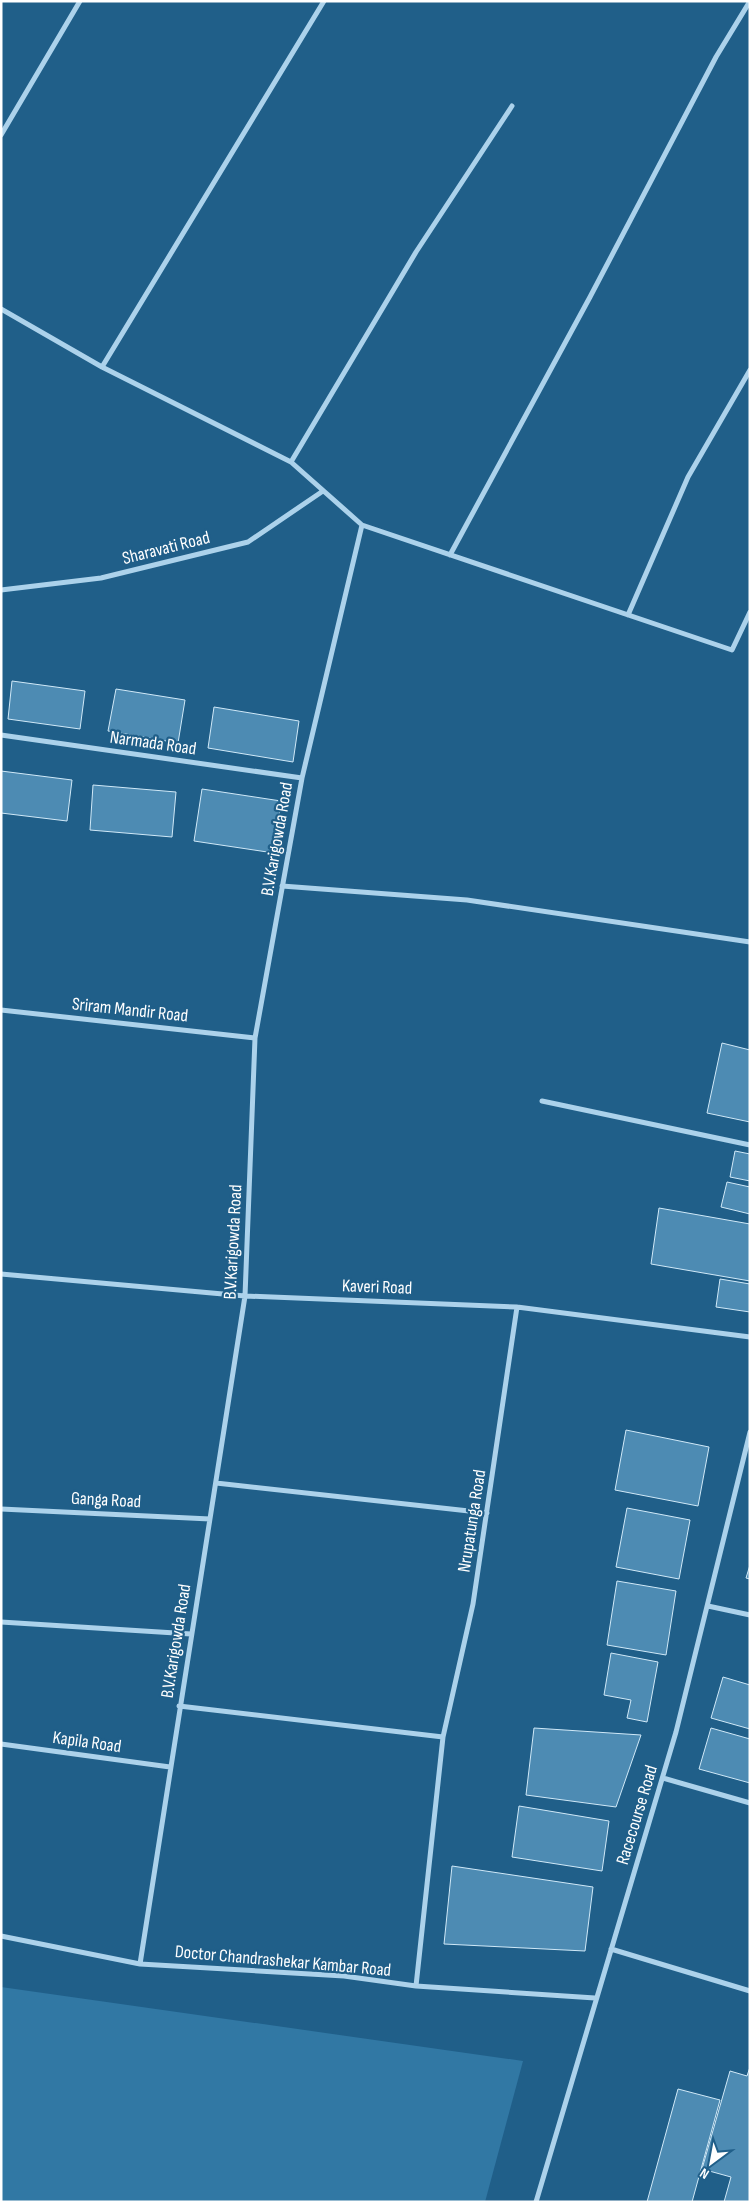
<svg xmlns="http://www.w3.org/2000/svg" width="751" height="2203" font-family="'Sofia Sans Condensed',sans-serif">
<rect width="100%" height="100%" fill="#205f89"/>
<path fill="#3178a4" d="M 1,1987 L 523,2061 L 485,2202 L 1,2202 Z"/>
<path fill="#4d8bb3" stroke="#d0e9f8" d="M 12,681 L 85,691 L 80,729 L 8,719 Z
M 116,689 L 185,700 L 178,743 L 108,731 Z
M 214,707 L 299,721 L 293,762 L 208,748 Z
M 1,771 L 72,780 L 67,821 L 1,813 Z
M 93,785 L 176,792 L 172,837 L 90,830 Z
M 202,789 L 281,801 L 274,853 L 194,841 Z
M 722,1043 L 750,1050 L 750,1122 L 707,1113 Z
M 735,1151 L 750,1154 L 750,1181 L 730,1177 Z
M 727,1182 L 750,1187 L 750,1214 L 721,1207 Z
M 659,1208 L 750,1224 L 750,1281 L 651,1264 Z
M 720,1279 L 750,1284 L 750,1312 L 716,1307 Z
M 626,1430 L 709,1447 L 698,1506 L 615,1490 Z
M 627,1508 L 690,1520 L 679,1579 L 616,1567 Z
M 750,1565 L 750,1579 L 746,1578 Z
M 617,1581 L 676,1591 L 666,1655 L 607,1645 Z
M 611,1653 L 658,1662 L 647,1722 L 627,1718 L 631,1700 L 604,1695 Z
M 723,1677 L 750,1685 L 750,1729 L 711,1718 Z
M 534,1728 L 641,1735 L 616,1807 L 526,1795 Z
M 711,1728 L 750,1739 L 750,1783 L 699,1769 Z
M 519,1806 L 609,1821 L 602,1871 L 512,1857 Z
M 452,1866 L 593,1887 L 585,1951 L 444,1944 Z
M 750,2067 L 750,2202 L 724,2202 L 731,2177 L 702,2169 L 730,2071 L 747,2076 Z
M 678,2089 L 720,2100 L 692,2202 L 647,2202 Z"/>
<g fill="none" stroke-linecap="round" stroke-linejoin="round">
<path stroke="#acd2eb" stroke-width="5" d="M 1,135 L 80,1
M 1,309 L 102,367 L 291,462 L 362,525 L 732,650 L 750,612
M 102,367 L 324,1
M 291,462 L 416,252 L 512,106
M 450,555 L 590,297 L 716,57 L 750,1
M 1,590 L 101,578 L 248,542 L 323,491
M 628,615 L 688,477 L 750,370
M 1,735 L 302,778
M 282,886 L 467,900 L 750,942
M 1,1010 L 255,1038
M 542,1101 L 750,1145
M 1,1274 L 245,1296 L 517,1307 L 750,1337
M 216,1483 L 487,1513
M 1,1509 L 210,1519
M 708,1606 L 750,1615
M 1,1622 L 191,1634
M 179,1706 L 443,1737
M 1,1744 L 170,1767
M 663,1778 L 750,1803
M 1,1936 L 140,1964 L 344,1976 L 416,1986 L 595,1998
M 611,1949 L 750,1991
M 140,1964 L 245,1296 L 255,1038 L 302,778 L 362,525
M 416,1986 L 443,1737 L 473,1604 L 517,1307
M 536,2202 L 676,1732 L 750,1432"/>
</g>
<g text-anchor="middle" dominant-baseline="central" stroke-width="4.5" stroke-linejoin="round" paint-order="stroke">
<g font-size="18" fill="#fff" stroke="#205f89">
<text transform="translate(166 548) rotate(-14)">Sharavati Road</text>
<text transform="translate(153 743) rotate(8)">Narmada Road</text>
<text transform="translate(277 839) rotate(-80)">B.V.Karigowda Road</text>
<text transform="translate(130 1010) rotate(6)">Sriram Mandir Road</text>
<text transform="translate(233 1242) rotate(-87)">B.V.Karigowda Road</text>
<text transform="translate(377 1287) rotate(2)">Kaveri Road</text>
<text transform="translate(106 1500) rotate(3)">Ganga Road</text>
<text transform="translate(472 1521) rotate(-81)">Nrupatunga Road</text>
<text transform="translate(176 1641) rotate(-81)">B.V.Karigowda Road</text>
<text transform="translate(87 1742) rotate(8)">Kapila Road</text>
<text transform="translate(637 1815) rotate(-73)">Racecourse Road</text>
<text transform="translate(283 1961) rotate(5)">Doctor Chandrashekar Kambar Road</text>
</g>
</g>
<rect width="751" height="2203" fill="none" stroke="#ffffff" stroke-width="5"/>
<g transform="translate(711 2163) rotate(212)" stroke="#205f89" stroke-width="4" paint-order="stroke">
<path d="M0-4L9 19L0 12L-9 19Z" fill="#ffffff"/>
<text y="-8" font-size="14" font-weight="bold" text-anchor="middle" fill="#ffffff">N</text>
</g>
</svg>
